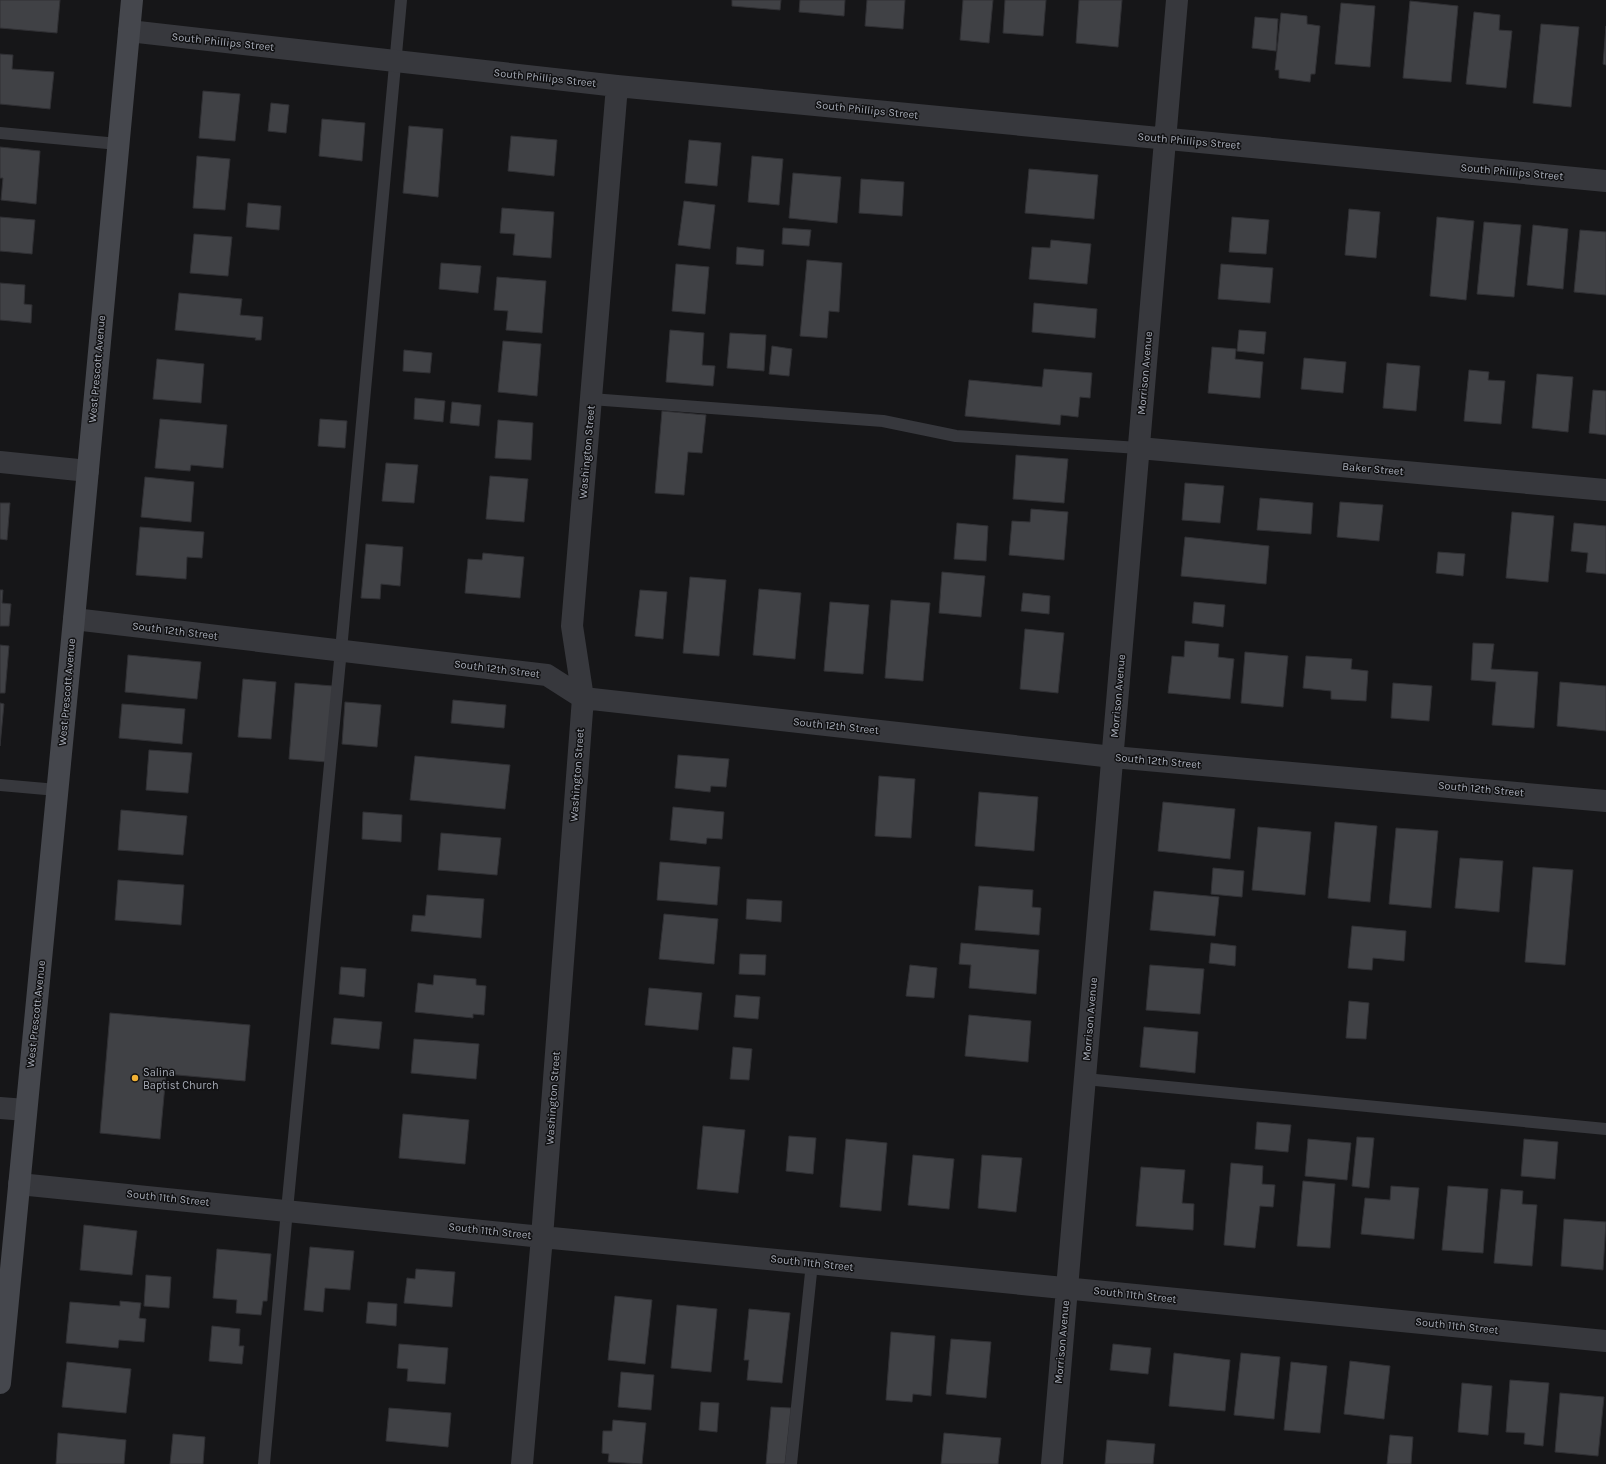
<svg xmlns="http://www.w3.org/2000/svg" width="1606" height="1464" font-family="Karla,sans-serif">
<rect width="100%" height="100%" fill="#161618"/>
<path fill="#404145" stroke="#303034" d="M 0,0 L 60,0 L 57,33 L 0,28 Z
M 732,0 L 781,0 L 780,10 L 732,6 Z
M 800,0 L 845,0 L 844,16 L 799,12 Z
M 867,0 L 905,0 L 903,29 L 865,26 Z
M 963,0 L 993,0 L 989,43 L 960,40 Z
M 1005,0 L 1046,0 L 1043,36 L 1003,33 Z
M 1079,0 L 1122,0 L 1118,47 L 1076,43 Z
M 1410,1 L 1458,6 L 1451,82 L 1403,78 Z
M 1341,3 L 1375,6 L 1370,67 L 1335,64 Z
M 1474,12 L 1500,15 L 1499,30 L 1512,31 L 1506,88 L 1466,84 Z
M 1281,13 L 1307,16 L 1307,24 L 1320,26 L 1315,74 L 1311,74 L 1310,82 L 1279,78 L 1279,70 L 1275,70 Z
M 1255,17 L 1278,19 L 1276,51 L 1252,48 Z
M 1541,24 L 1579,27 L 1571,107 L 1533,103 Z
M 1606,26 L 1606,65 L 1603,64 Z
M 0,54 L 13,55 L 12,69 L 54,72 L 50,109 L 0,104 Z
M 203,91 L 240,94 L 235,141 L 199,138 Z
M 271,103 L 289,105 L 286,133 L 268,131 Z
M 322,119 L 365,123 L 362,161 L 319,156 Z
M 409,126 L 443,129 L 438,197 L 403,193 Z
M 511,136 L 557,140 L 554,176 L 508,171 Z
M 689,140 L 721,143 L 717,186 L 685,183 Z
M 0,147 L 40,151 L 36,204 L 1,200 L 3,178 L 0,178 Z
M 197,156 L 230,159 L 225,210 L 193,208 Z
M 752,156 L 783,159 L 779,205 L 748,202 Z
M 1029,169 L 1098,175 L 1094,219 L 1025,213 Z
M 793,173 L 841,177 L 837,223 L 789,218 Z
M 861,179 L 904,182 L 902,216 L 859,213 Z
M 684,201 L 715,205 L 710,249 L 678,245 Z
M 248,203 L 281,206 L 279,230 L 246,227 Z
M 502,208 L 554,212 L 551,258 L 513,255 L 515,234 L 500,233 Z
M 1349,209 L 1380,212 L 1376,258 L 1345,255 Z
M 0,217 L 35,220 L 32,254 L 0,251 Z
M 1232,217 L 1269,220 L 1266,254 L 1229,252 Z
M 1437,217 L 1474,221 L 1466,300 L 1430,296 Z
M 1484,222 L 1521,225 L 1514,297 L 1477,294 Z
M 1533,225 L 1568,229 L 1563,289 L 1527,285 Z
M 783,228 L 811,230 L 809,246 L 782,244 Z
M 1580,230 L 1606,232 L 1606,295 L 1574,292 Z
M 194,234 L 232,237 L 228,276 L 190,273 Z
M 1051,240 L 1091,244 L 1087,284 L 1029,279 L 1032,247 L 1050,248 Z
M 737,247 L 764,250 L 763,266 L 736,264 Z
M 807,260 L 842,263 L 839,312 L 829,311 L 827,338 L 800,336 Z
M 441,263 L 481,266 L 478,293 L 439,289 Z
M 676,264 L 709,267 L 705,314 L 672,311 Z
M 1221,264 L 1273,268 L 1270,303 L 1218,299 Z
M 497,277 L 546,281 L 542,333 L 506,330 L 508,311 L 494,310 Z
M 0,283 L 25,285 L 24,304 L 32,305 L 31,323 L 0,320 Z
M 179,293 L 242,299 L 240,315 L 263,317 L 261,340 L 255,340 L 256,338 L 175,330 Z
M 1034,303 L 1097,309 L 1095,338 L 1032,332 Z
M 670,330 L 704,333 L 702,365 L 715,366 L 713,386 L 666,382 Z
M 1239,330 L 1266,332 L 1264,354 L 1237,351 Z
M 730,333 L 766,335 L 764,371 L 727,368 Z
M 503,341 L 541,344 L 537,396 L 498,392 Z
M 772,346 L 792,349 L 789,376 L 769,374 Z
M 1212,347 L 1236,349 L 1235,359 L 1263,362 L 1260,398 L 1208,393 Z
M 404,350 L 432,353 L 430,373 L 403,371 Z
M 1304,358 L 1346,362 L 1343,393 L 1301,389 Z
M 157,359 L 204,364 L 201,403 L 153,399 Z
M 1387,363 L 1420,366 L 1416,411 L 1383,408 Z
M 1044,369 L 1092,373 L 1090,398 L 1080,397 L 1078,417 L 1061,415 L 1060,425 L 965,416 L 969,380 L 1042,387 Z
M 1469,370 L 1489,372 L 1488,380 L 1505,381 L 1501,424 L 1464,421 Z
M 1537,374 L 1573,377 L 1568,432 L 1532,428 Z
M 1593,390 L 1606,391 L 1606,435 L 1589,433 Z
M 415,398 L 445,401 L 443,422 L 414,419 Z
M 452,402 L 481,405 L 479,426 L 450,423 Z
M 662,411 L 706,415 L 702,453 L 688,452 L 684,495 L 655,493 Z
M 160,419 L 227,425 L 223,468 L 191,465 L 190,471 L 155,468 Z
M 320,419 L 347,421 L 345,448 L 318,446 Z
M 498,420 L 533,423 L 531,460 L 495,458 Z
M 1016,455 L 1068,459 L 1064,503 L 1013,499 Z
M 386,463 L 418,465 L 414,503 L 382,501 Z
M 490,476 L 528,479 L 524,522 L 486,519 Z
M 145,477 L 194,482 L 191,522 L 141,517 Z
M 1185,483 L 1224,486 L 1220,523 L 1182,520 Z
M 1260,498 L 1313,503 L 1311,534 L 1257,530 Z
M 1340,502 L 1383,505 L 1379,541 L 1337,537 Z
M 0,503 L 10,503 L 7,540 L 0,539 Z
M 1031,509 L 1068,512 L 1064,560 L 1009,555 L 1012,521 L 1030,522 Z
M 1512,512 L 1554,516 L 1548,582 L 1506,578 Z
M 957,523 L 988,526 L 986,561 L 954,559 Z
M 1574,523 L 1606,526 L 1606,574 L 1586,572 L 1588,553 L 1571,551 Z
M 140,527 L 204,532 L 202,558 L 187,557 L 186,579 L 136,575 Z
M 1185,537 L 1269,546 L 1266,584 L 1181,576 Z
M 366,544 L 403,547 L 400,586 L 381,584 L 380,599 L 361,598 Z
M 1438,552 L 1465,554 L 1463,576 L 1436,573 Z
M 483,553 L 524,557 L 520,598 L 465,593 L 468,559 L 482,560 Z
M 942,572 L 985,576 L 981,617 L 939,613 Z
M 690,577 L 726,580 L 719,656 L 683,653 Z
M 759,589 L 801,593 L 795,659 L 753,655 Z
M 0,590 L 3,590 L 2,603 L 11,604 L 9,626 L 0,626 Z
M 640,590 L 667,592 L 663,639 L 635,636 Z
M 1023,593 L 1050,596 L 1049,614 L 1021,611 Z
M 891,600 L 930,603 L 923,681 L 885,678 Z
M 830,602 L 869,605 L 863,674 L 824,671 Z
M 1194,602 L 1225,605 L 1223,627 L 1192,623 Z
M 1025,629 L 1064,633 L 1058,693 L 1020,689 Z
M 1185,641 L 1219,644 L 1218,657 L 1234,659 L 1230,699 L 1168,693 L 1172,656 L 1184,657 Z
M 1473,643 L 1494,644 L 1491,669 L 1538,672 L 1534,728 L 1492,725 L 1496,682 L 1471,680 Z
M 0,645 L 9,646 L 5,693 L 0,693 Z
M 1245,652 L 1288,656 L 1283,707 L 1241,703 Z
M 128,655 L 201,662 L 197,699 L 125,692 Z
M 1306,656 L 1352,659 L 1351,669 L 1368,671 L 1366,701 L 1331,699 L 1331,691 L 1303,688 Z
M 243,679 L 276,682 L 271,739 L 238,737 Z
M 1560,682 L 1606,686 L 1606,731 L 1557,726 Z
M 295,683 L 333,686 L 327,762 L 289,759 Z
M 1393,683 L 1432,686 L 1429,721 L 1391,718 Z
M 453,700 L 506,705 L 504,728 L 451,723 Z
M 345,702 L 381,705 L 377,747 L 342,744 Z
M 0,703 L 4,704 L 0,746 Z
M 122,704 L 185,709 L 182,744 L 119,738 Z
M 149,750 L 192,753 L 188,793 L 146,790 Z
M 678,755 L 729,759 L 726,787 L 711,786 L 710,792 L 675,788 Z
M 415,756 L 510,765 L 505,809 L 410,800 Z
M 879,776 L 915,779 L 911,838 L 875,836 Z
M 979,792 L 1038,797 L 1034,851 L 975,846 Z
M 1163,802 L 1235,809 L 1230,859 L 1158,851 Z
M 673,807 L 724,812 L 722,839 L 707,838 L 706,844 L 670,840 Z
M 121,810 L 187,816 L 183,855 L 118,850 Z
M 363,812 L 402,815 L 401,842 L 362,839 Z
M 1335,822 L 1377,826 L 1370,902 L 1328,898 Z
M 1258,827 L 1311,832 L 1305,895 L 1252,890 Z
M 1396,828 L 1438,831 L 1431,908 L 1389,904 Z
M 441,833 L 501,838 L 497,875 L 438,870 Z
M 1460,858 L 1503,861 L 1499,912 L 1455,908 Z
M 660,862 L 720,867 L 717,905 L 657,900 Z
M 1533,867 L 1573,870 L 1565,965 L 1525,962 Z
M 1213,868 L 1244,871 L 1242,897 L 1211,894 Z
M 118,880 L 184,885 L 181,925 L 115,920 Z
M 979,886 L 1033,890 L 1032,907 L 1041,908 L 1039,935 L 975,930 Z
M 1154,891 L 1219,897 L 1215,936 L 1150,930 Z
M 427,895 L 484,899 L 481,938 L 411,931 L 413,915 L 425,916 Z
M 747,899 L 782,901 L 781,922 L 746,919 Z
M 664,914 L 718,919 L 714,964 L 659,959 Z
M 1352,926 L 1406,931 L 1404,961 L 1373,958 L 1372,970 L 1348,968 Z
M 961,943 L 1039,950 L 1036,994 L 969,988 L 971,965 L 959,964 Z
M 1211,943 L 1236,946 L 1235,966 L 1209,963 Z
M 740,954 L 766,955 L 765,975 L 739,974 Z
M 910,965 L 937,968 L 934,998 L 906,996 Z
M 1150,965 L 1204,969 L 1200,1014 L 1146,1010 Z
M 341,967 L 366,969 L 364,997 L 339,994 Z
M 434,975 L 476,979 L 476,985 L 486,986 L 484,1015 L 473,1014 L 473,1018 L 415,1012 L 418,983 L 433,985 Z
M 649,988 L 702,993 L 698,1030 L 645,1025 Z
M 736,995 L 760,997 L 758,1019 L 734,1017 Z
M 1349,1001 L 1369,1003 L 1366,1039 L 1346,1038 Z
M 110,1013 L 250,1025 L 245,1081 L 166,1074 L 160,1139 L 100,1133 Z
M 969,1015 L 1031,1021 L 1028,1062 L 965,1056 Z
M 334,1018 L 382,1022 L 379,1049 L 331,1044 Z
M 1144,1027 L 1198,1032 L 1195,1073 L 1140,1067 Z
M 414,1039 L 479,1044 L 476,1079 L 411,1073 Z
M 733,1047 L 752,1049 L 749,1080 L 730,1079 Z
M 403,1114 L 469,1120 L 465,1164 L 399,1158 Z
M 1257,1122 L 1291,1125 L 1288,1152 L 1255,1149 Z
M 703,1126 L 745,1130 L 738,1193 L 697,1189 Z
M 789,1136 L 816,1138 L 813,1174 L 786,1171 Z
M 1357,1137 L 1374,1138 L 1369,1188 L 1352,1186 Z
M 846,1139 L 887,1143 L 881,1211 L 840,1207 Z
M 1308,1139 L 1351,1143 L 1347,1180 L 1305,1176 Z
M 1524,1139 L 1558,1142 L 1555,1179 L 1521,1176 Z
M 913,1155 L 954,1159 L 949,1209 L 908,1205 Z
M 982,1155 L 1022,1158 L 1016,1212 L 978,1208 Z
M 1231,1163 L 1263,1166 L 1262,1184 L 1275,1185 L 1273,1207 L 1260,1206 L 1255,1248 L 1224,1245 Z
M 1141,1167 L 1185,1170 L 1182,1203 L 1194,1204 L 1193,1230 L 1136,1226 Z
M 1303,1181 L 1335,1184 L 1330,1248 L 1297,1246 Z
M 1391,1186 L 1419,1188 L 1414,1239 L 1361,1234 L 1365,1198 L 1390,1200 Z
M 1448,1186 L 1488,1189 L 1483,1253 L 1442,1250 Z
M 1501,1189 L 1523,1191 L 1522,1204 L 1537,1205 L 1532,1266 L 1494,1263 Z
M 1564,1219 L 1606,1222 L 1603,1270 L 1561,1266 Z
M 84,1225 L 137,1231 L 132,1275 L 80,1270 Z
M 310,1247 L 354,1251 L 350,1290 L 325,1288 L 323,1312 L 304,1310 Z
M 217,1249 L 271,1254 L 267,1301 L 263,1301 L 261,1315 L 236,1313 L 237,1300 L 213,1298 Z
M 416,1269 L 455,1272 L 452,1307 L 404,1303 L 407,1278 L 415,1279 Z
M 146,1275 L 171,1277 L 169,1308 L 144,1306 Z
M 615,1296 L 652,1300 L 645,1364 L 608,1360 Z
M 120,1301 L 141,1303 L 139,1318 L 146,1319 L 144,1342 L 119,1340 L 118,1348 L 66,1343 L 70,1302 L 120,1306 Z
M 368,1302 L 397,1304 L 396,1326 L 366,1323 Z
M 677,1305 L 717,1309 L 711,1372 L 671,1368 Z
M 749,1309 L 790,1313 L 782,1383 L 747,1380 L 749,1360 L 744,1360 Z
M 212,1326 L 240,1329 L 239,1346 L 244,1346 L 242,1364 L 209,1361 Z
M 891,1332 L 935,1336 L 931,1396 L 913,1394 L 912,1402 L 886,1400 Z
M 951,1339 L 991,1342 L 986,1398 L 946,1394 Z
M 399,1344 L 448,1348 L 445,1384 L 407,1381 L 408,1369 L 397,1368 Z
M 1113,1344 L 1151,1348 L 1148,1374 L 1110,1370 Z
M 1174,1353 L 1230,1360 L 1225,1411 L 1169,1406 Z
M 1241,1353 L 1280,1357 L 1274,1419 L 1234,1415 Z
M 1350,1361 L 1390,1366 L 1384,1419 L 1344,1414 Z
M 67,1362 L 131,1369 L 126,1413 L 62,1407 Z
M 1291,1362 L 1327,1366 L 1320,1433 L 1284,1430 Z
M 621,1372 L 654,1375 L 651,1410 L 618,1407 Z
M 1510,1380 L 1549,1383 L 1543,1446 L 1524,1444 L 1525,1433 L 1506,1432 Z
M 1462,1383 L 1492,1386 L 1488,1435 L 1458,1432 Z
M 1560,1393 L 1604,1397 L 1598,1456 L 1555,1452 Z
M 701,1402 L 719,1403 L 717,1432 L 699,1430 Z
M 771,1407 L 791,1408 L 785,1464 L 766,1464 Z
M 389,1408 L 451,1413 L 448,1447 L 386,1441 Z
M 613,1420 L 646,1423 L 642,1464 L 608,1462 L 609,1454 L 602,1453 L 603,1431 L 612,1431 Z
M 58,1433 L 126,1440 L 124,1464 L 56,1464 Z
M 944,1433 L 1001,1438 L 998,1464 L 941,1464 Z
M 173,1434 L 205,1437 L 203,1464 L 170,1464 Z
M 1390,1435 L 1413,1437 L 1411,1464 L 1387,1464 Z
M 1107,1440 L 1155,1444 L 1153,1464 L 1105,1464 Z"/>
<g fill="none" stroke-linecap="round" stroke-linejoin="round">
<path stroke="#37383d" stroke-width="12" d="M 0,133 L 118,144
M 591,399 L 883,421 L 956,436 L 1139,448
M 0,785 L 57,790
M 1085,1079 L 1606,1129
M 264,1464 L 287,1210 L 341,650 L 401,0
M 791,1464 L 812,1263"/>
<path stroke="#37383d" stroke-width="22" d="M 129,31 L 617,86 L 1606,181
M 1139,448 L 1606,490
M 0,462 L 88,471
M 74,619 L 547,675 L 583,698 L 1113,757 L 1606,801
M 0,1108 L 26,1110
M 19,1184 L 542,1237 L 1606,1341
M 522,1464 L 542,1237 L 583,698 L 572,626 L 617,86
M 1052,1464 L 1177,0"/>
<path stroke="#45474d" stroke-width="22" d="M 0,1383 L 74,619 L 132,0"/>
</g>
<circle fill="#f2b134" stroke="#111113" stroke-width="1.5" cx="135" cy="1078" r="4"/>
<g text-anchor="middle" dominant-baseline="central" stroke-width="3" stroke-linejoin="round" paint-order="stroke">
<g font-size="11" fill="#a8adb8" stroke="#111113">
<text transform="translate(223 42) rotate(6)">South Phillips Street</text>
<text transform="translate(545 78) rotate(6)">South Phillips Street</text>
<text transform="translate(867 110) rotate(6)">South Phillips Street</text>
<text transform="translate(1189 141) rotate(5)">South Phillips Street</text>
<text transform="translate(1512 172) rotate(5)">South Phillips Street</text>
<text transform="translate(97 369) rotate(-85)">West Prescott Avenue</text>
<text transform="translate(1145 373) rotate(-85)">Morrison Avenue</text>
<text transform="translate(587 452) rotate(-85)">Washington Street</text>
<text transform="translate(1373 469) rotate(5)">Baker Street</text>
<text transform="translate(175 631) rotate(7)">South 12th Street</text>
<text transform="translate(497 669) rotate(7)">South 12th Street</text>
<text transform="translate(67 692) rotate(-85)">West Prescott Avenue</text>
<text transform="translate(1118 696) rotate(-85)">Morrison Avenue</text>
<text transform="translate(836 726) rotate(6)">South 12th Street</text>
<text transform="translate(1158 761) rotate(5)">South 12th Street</text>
<text transform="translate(577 775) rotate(-86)">Washington Street</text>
<text transform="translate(1481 789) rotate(5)">South 12th Street</text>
<text transform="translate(36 1014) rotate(-84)">West Prescott Avenue</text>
<text transform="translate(1090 1019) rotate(-85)">Morrison Avenue</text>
<text transform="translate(553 1098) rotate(-86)">Washington Street</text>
<text transform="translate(168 1198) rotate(6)">South 11th Street</text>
<text transform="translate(490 1231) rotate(6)">South 11th Street</text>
<text transform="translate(812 1263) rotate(6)">South 11th Street</text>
<text transform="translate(1135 1295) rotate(6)">South 11th Street</text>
<text transform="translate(1457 1326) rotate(6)">South 11th Street</text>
<text transform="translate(1062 1342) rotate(-85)">Morrison Avenue</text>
</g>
<g font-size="11" fill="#a8adb8" stroke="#111113" text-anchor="start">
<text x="143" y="1072">Salina<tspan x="143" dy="13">Baptist Church</tspan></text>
</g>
</g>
</svg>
